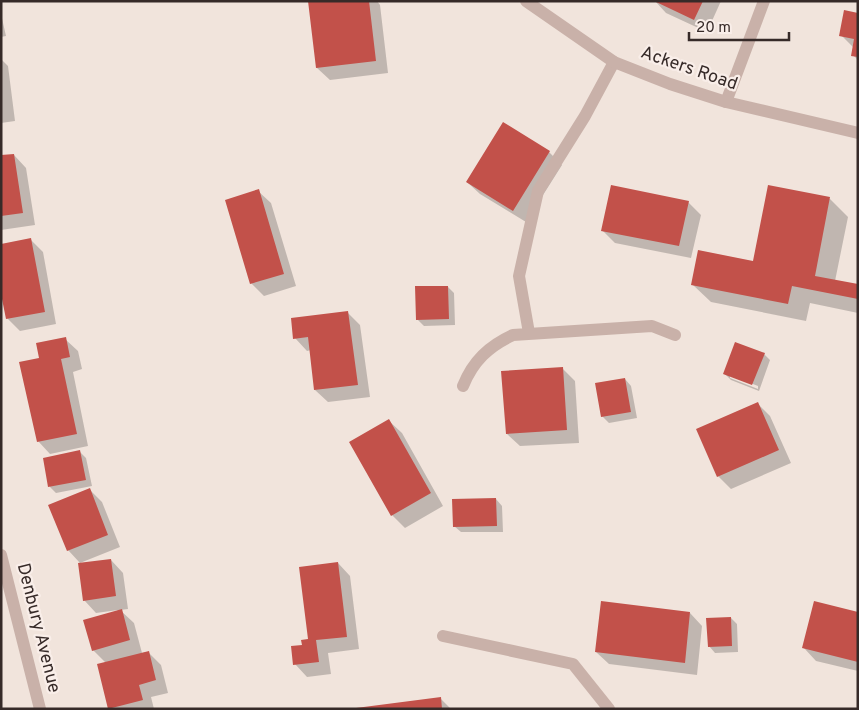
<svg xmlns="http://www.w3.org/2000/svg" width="859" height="710" font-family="Overpass,sans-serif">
<rect width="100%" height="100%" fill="#f1e4dc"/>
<path fill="#0003" fill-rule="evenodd" d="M 309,1 L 377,1 L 380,5 L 388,73 L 330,80 L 317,68 Z
M 655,1 L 721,1 L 707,32 L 666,13 Z
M 1,14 L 6,36 L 1,37 Z
M 858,14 L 858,60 L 853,55 L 854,48 L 841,35 Z
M 1,59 L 8,66 L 15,121 L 1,123 Z
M 503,124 L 549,152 L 562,165 L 526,222 L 480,194 L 467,182 Z
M 14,155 L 26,168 L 35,225 L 1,230 L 1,157 Z
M 769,187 L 830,199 L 848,217 L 835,281 L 858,286 L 858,313 L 810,303 L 806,321 L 711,302 L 693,285 L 754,262 Z
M 258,191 L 271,203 L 296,286 L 264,296 L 251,283 Z
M 688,202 L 701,215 L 691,258 L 615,243 L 602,230 Z
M 30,239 L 43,252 L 56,324 L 20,331 L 7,318 Z
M 448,287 L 454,293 L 455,325 L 424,326 L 417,319 Z
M 348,313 L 360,325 L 370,397 L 328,402 L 315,390 L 311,350 L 307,351 L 295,338 Z
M 65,339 L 78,351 L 82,369 L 73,372 L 88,446 L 50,454 L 38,441 L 41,359 Z
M 764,354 L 770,360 L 759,391 L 731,380 L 724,373 ZM 730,375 L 758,386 L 758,389 L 730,378 Z
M 562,368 L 575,381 L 579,443 L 520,446 L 507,434 Z
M 625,379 L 631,386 L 637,418 L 609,423 L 602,416 Z
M 758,404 L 770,416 L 791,463 L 731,489 L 718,476 Z
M 389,421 L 402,433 L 443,506 L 405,528 L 392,515 Z
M 80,452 L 86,458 L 92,486 L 56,493 L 50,487 L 44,459 Z
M 90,490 L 102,502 L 120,547 L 80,563 L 68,550 Z
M 496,499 L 502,506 L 503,532 L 461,532 L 454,526 Z
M 111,560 L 123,573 L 128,609 L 120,610 L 134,623 L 142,653 L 148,652 L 161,665 L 168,693 L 151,697 L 154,709 L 109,709 L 106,663 L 93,650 L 118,610 L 96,613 L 84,600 Z
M 338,563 L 350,576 L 359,649 L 328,653 L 331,674 L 307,677 L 295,664 L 309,640 Z
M 690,613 L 702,626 L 697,675 L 609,664 L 596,652 Z
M 858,613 L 858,671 L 816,661 L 804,648 Z
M 731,618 L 737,624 L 738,652 L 715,653 L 709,646 Z
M 440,698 L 451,709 L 358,709 Z"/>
<path fill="#c2514a" d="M 308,1 L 369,1 L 376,61 L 316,68 Z
M 654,1 L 703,1 L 694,20 Z
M 844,10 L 858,13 L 858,57 L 851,56 L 854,39 L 839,36 Z
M 503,122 L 550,151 L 513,211 L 466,182 Z
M 14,154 L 23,213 L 1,216 L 1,155 Z
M 611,185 L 689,201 L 679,246 L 601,231 Z
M 768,185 L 830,197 L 815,276 L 858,284 L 858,299 L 792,286 L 788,304 L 691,285 L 698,250 L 753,261 Z
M 259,189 L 284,274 L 250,284 L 225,200 Z
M 31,238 L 45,312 L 6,319 L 1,294 L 1,244 Z
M 415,286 L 448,286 L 449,319 L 416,320 Z
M 348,311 L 358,385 L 314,390 L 308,337 L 293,339 L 291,318 Z
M 66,337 L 70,357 L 61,359 L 77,434 L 37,442 L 19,362 L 39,358 L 36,343 Z
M 735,342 L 765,353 L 752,385 L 723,374 Z
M 563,367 L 567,430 L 506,434 L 501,371 Z
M 625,378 L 631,412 L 601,417 L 595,383 Z
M 758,402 L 779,450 L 717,477 L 696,429 Z
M 389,419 L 431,493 L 391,516 L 349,442 Z
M 80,450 L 86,480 L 48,487 L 43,458 Z
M 90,488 L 108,535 L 67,551 L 48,505 Z
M 496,498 L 497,526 L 453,527 L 452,499 Z
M 111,559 L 116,596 L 83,601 L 78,563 Z
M 338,562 L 347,637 L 316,640 L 319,662 L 293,665 L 291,646 L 302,645 L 301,640 L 308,639 L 299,567 Z
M 601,601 L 690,612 L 685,663 L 595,652 Z
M 814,601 L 858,612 L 858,662 L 802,648 Z
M 122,609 L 130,640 L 92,651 L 83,620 Z
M 731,617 L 732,646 L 708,647 L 706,618 Z
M 149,651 L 156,680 L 139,685 L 143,700 L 108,709 L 97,664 Z
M 441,697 L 442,709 L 356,709 L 356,708 Z"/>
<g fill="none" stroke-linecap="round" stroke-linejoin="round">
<path stroke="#c9b1a9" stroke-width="12" d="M 529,333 L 519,276 L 538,191 L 585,116 L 614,62
M 463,386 C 473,361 489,346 513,335 L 652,326 L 675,335
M 443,636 L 573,664 L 609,709"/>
<path stroke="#c9b1a9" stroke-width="12" d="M 726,102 L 764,1
M 1,555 L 40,709"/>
<path stroke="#c9b1a9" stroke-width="12" d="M 526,1 L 614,62 L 670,84 L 726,102 L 858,133"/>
</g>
<g text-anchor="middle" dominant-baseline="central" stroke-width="4.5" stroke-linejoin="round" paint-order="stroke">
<g font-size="18" fill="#362a28" stroke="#f9eee9">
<text transform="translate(689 69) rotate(19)">Ackers Road</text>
<text transform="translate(38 628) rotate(76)">Denbury Avenue</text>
</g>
</g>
<rect width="859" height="710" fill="none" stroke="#362a28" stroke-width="5"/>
<path d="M689 32v8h100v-8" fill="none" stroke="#362a28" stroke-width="2.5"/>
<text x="696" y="32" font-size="15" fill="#362a28" stroke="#f9eee9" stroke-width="4" paint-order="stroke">20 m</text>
</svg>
